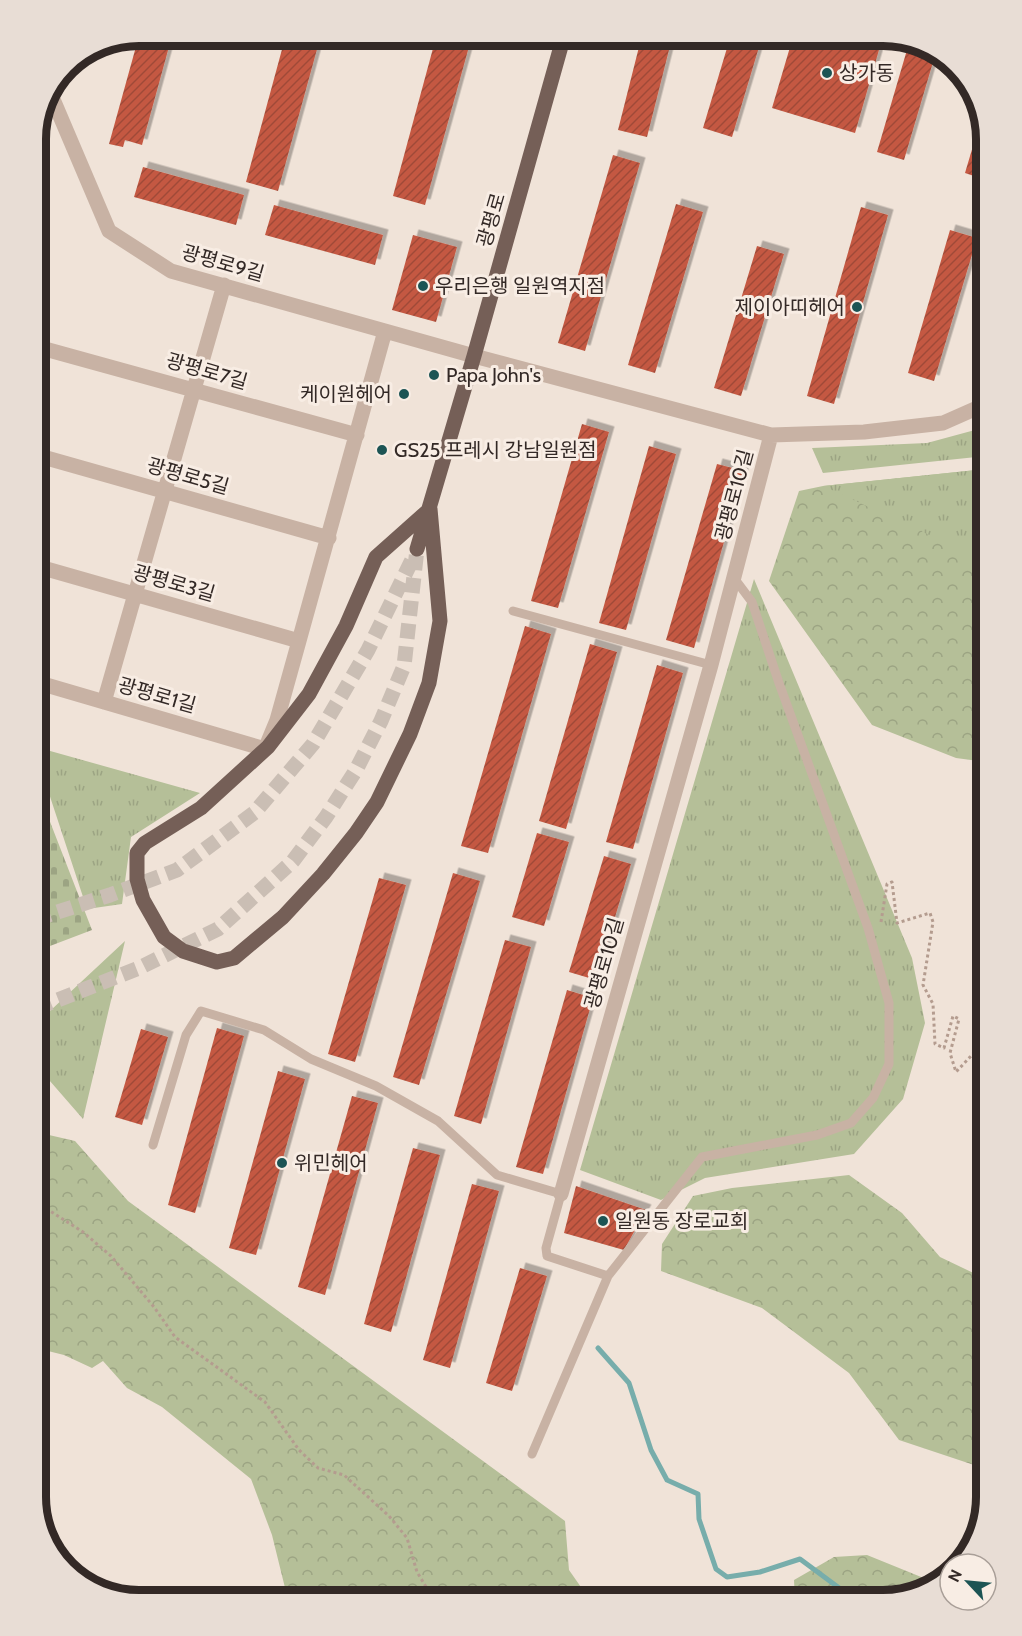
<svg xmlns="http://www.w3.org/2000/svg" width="1022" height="1636" font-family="Cabin,'Noto Sans KR',sans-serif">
<defs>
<pattern id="forest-crowns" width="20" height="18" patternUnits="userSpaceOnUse" patternTransform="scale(1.5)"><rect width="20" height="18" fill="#b5bf98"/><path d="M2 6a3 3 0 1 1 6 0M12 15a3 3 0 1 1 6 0" fill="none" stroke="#9ca483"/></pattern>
<pattern id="cemetery-stones" width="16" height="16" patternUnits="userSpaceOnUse" patternTransform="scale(1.5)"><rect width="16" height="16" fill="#b5bf98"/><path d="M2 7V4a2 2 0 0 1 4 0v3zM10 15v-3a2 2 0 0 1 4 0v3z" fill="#9ca483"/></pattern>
<pattern id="park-tufts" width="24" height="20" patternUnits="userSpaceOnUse" patternTransform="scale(1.5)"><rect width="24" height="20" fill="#b5bf98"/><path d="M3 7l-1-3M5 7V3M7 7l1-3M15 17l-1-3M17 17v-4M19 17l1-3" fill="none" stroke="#9ca483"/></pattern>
<pattern id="building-hatch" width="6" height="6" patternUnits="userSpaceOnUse" patternTransform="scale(1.5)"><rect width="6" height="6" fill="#c45942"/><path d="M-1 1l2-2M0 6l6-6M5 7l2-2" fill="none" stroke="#a04a37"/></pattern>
<filter id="shadow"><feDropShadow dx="5.5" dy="-5.5" stdDeviation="0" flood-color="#0004"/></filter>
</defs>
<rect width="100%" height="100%" fill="#f0e3d8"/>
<path fill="url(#forest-crowns)" d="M 36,168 L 50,208 L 36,287 Z
M 986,469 L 986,762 L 956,758 L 872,725 L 769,581 L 799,491 L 823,486 Z
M 36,1132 L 75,1141 L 128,1201 L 565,1521 L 569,1570 L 590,1600 L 288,1600 L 272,1535 L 251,1479 L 162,1407 L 127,1388 L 103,1361 L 92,1368 L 64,1355 L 36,1348 Z
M 849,1175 L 902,1213 L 940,1257 L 986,1279 L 986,1469 L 899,1440 L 849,1373 L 762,1308 L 661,1271 L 662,1244 L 693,1196 L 732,1188 Z
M 867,1555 L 936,1583 C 909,1607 831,1600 795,1600 L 794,1580 L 834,1557 Z"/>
<path fill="url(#cemetery-stones)" d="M 47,814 L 92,930 L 50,946 L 36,960 L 36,818 Z"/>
<path fill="url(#park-tufts)" d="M 986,427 L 986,456 L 823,473 L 812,448 L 927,443 Z
M 986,469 L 986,561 L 823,486 Z
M 754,579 L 912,958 L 925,1023 L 903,1099 L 854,1154 L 705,1178 L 661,1200 L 580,1170 Z
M 36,747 L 200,793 L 131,837 L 122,904 L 87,909 L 36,754 Z
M 125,941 L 83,1119 L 36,1065 L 36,1024 Z"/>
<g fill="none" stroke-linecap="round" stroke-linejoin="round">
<path stroke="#77adab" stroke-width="5" d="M 598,1348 L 629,1383 L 651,1450 L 667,1480 L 698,1494 L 699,1519 L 716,1569 L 727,1577 L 760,1572 L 800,1559 L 850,1596 L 869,1600"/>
</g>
<path fill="url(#building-hatch)" filter="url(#shadow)" d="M 883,36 L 855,133 L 772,108 L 793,37 Z
M 762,37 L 732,137 L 703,128 L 730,38 Z
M 672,38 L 647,137 L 618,130 L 641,39 Z
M 459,40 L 470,43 L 425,205 L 393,196 L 435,41 Z
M 284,42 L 319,42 L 278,191 L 246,182 Z
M 137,43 L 170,43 L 142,145 L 125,140 L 123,147 L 109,144 Z
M 909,43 L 936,52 L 904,160 L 877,152 Z
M 981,119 L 986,139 L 986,180 L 965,173 Z
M 613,155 L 640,163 L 585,351 L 558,343 Z
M 143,167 L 244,195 L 236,225 L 134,197 Z
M 676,204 L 703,212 L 655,373 L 628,365 Z
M 274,205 L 383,235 L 375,265 L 265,235 Z
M 861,207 L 888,215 L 834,404 L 807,396 Z
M 950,230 L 977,238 L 934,381 L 908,373 Z
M 413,235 L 457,247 L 436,322 L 392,310 Z
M 757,246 L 784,254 L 741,396 L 714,388 Z
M 582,424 L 609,432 L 558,608 L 531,601 Z
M 649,446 L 676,454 L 626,630 L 599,623 Z
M 717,464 L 744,471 L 694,648 L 666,640 Z
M 525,626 L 551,634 L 488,853 L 461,846 Z
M 590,644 L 617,652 L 566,829 L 539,821 Z
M 657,665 L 683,673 L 633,849 L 606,842 Z
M 537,833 L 569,842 L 544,926 L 512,917 Z
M 604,856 L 631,864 L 596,980 L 569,972 Z
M 453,873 L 480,881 L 419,1085 L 393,1077 Z
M 379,878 L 406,885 L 355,1062 L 328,1054 Z
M 505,940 L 531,947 L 481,1124 L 454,1116 Z
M 567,990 L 593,998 L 543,1174 L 516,1167 Z
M 217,1028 L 244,1036 L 195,1213 L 168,1205 Z
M 141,1029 L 168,1037 L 142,1125 L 115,1117 Z
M 278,1071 L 305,1079 L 256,1255 L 229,1248 Z
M 352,1096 L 378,1103 L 325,1295 L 298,1287 Z
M 413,1148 L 440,1155 L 391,1332 L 364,1324 Z
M 472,1184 L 499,1191 L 450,1368 L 423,1360 Z
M 576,1186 L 646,1210 L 624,1250 L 564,1233 Z
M 520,1268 L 547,1276 L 512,1391 L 486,1383 Z"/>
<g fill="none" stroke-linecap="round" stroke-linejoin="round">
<path stroke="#cabeb4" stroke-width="15" stroke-dasharray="15 8" stroke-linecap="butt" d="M 36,919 L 110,895 L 177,870 L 254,813 L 313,744 L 368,650 L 412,560
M 36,1004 L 50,1003 L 139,968 L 218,929 L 293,861 L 326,817 L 356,770 L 381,721 L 404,666 L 417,549"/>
<path stroke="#b49c8f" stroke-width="3" stroke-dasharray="3 3" stroke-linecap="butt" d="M 881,922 L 887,884 L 892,882 L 897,923 L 930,913 L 933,922 L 923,985 L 933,1004 L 935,1044 L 944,1048 L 953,1016 L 959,1019 L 950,1053 L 956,1072 L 985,1041 L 979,1005 L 986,1004
M 36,1202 L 83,1232 L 111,1256 L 154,1307 L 175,1337 L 265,1402 L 299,1450 L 318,1468 L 344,1475 L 389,1516 L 407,1538 L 417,1572 L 434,1600"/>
<path stroke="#c8b2a4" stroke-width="9" d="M 513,611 L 711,665
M 153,1145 L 186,1035 L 201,1011 L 264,1030 L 311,1059 L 376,1086 L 438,1121 L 497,1175 L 561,1194 L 546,1248 L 547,1256 L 608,1276 L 532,1454
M 608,1276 L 702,1157 L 817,1135 L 851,1123 L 873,1098 L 889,1064 L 889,1003 L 868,928 L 779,683 L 752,602 L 734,578"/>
<path stroke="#c8b2a4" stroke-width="15" d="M 52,97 L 109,231 L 171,271 L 474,356 L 771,435 L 864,432 L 943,423 L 986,404
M 36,374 L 45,349 L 357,435
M 36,455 L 329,538
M 36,566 L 299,641
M 36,682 L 265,749 L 277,720 L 299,641 L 385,331
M 104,702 L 224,285
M 561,1194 L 711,665 L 771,435"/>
<path stroke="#755f57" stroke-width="15" d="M 430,509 L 440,621 L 429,683 L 410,734 L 377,802 L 356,833 L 323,874 L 283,917 L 234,958 L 217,962 L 183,951 L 164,937 L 143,900 L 137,879 L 137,853 L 145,843 L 201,808 L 268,747 L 309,694 L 346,626 L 376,557 Z
M 417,549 L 474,356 L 563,39"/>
</g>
<g fill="#1c5454" stroke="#f8ede4" stroke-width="2">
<circle cx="827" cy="73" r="6"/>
<circle cx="423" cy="286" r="6"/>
<circle cx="857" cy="307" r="6"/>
<circle cx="434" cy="375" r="6"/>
<circle cx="404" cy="394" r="6"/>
<circle cx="382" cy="450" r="6"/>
<circle cx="282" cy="1163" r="6"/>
<circle cx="603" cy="1221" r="6"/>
</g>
<g text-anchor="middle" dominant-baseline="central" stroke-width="6" stroke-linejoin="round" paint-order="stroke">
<g font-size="20" fill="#332926" stroke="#f8ede4" text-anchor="start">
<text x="839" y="73">상가동</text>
<text x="435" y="286">우리은행 일원역지점</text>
<text x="845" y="307" text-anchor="end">제이아띠헤어</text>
<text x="446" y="375">Papa John's</text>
<text x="392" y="394" text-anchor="end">케이원헤어</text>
<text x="394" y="450">GS25 프레시 강남일원점</text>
<text x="294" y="1163">위민헤어</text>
<text x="615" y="1221">일원동 장로교회</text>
</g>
<g font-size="20" fill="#332926" stroke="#f8ede4">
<text transform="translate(491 220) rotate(-74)">광평로</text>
<text transform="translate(223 263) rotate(16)">광평로9길</text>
<text transform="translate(207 371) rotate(16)">광평로7길</text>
<text transform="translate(188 476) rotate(16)">광평로5길</text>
<text transform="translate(734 495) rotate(-75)">광평로10길</text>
<text transform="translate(174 583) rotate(16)">광평로3길</text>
<text transform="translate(157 695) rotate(16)">광평로1길</text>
<text transform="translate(604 963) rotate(-74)">광평로10길</text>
</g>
</g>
<path d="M0 0H1022V1636H0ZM139 46H883A93 93 0 0 1 976 139V1497A93 93 0 0 1 883 1590H139A93 93 0 0 1 46 1497V139A93 93 0 0 1 139 46Z" fill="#e8ddd5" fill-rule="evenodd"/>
<path fill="none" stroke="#332926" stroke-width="8" d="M139 46H883A93 93 0 0 1 976 139V1497A93 93 0 0 1 883 1590H139A93 93 0 0 1 46 1497V139A93 93 0 0 1 139 46Z"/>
<g transform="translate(968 1582) rotate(296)"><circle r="28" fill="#f8ede4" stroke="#a99f98" stroke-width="1.5"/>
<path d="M0-4.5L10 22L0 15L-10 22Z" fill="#1c5454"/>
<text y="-9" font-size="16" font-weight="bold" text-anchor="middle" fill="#332926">N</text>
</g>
</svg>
